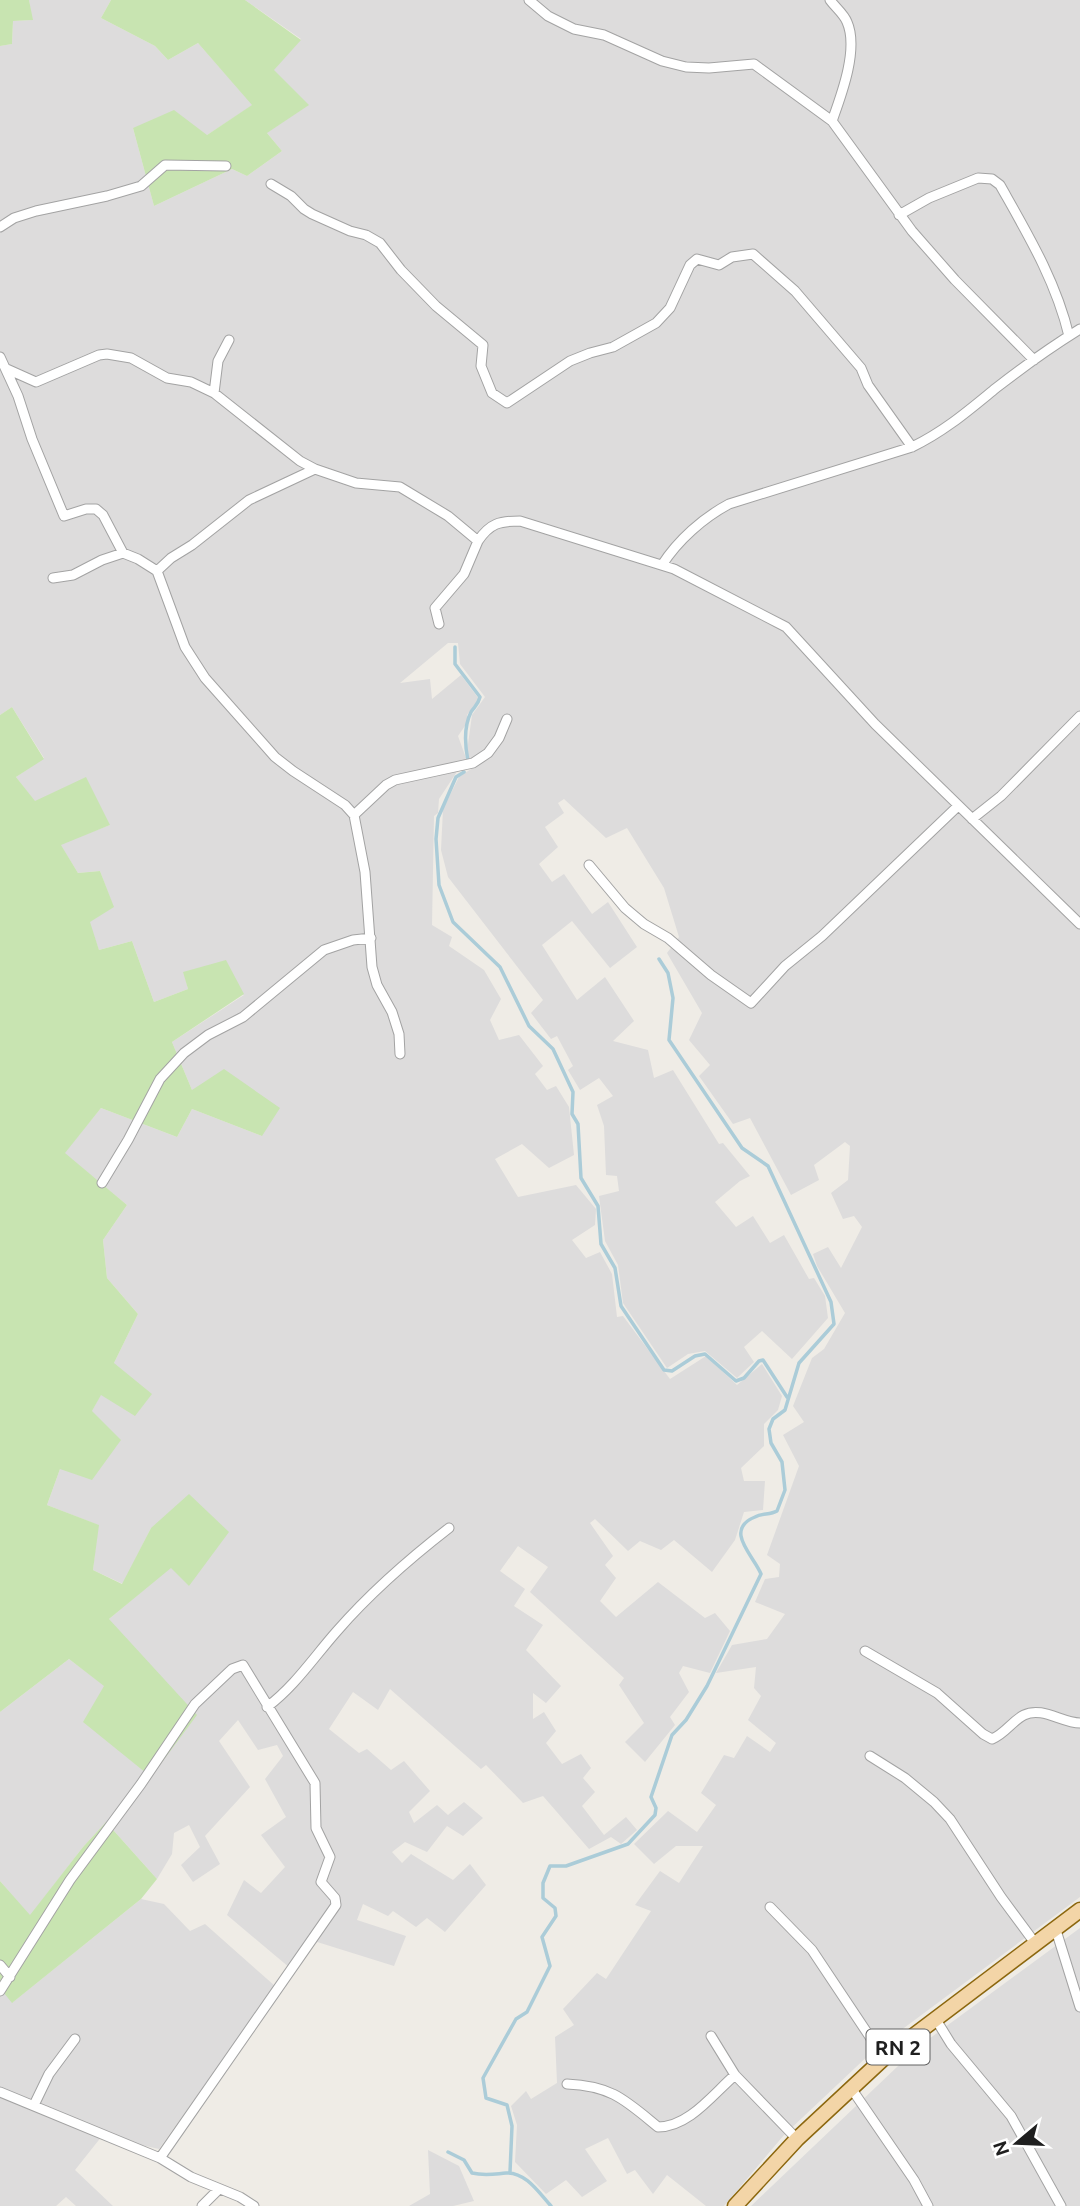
<svg xmlns="http://www.w3.org/2000/svg" width="1080" height="2206" font-family="Ubuntu,sans-serif">
<rect width="100%" height="100%" fill="#efece6"/>
<path fill="#dddcdc" d="M 29,0 L 111,0 L 101,18 L 155,46 L 168,60 L 198,43 L 253,105 L 207,135 L 133,128 L 154,206 L 232,169 L 247,176 L 282,151 L 267,133 L 273,70 L 301,39 L 245,0 L 1080,0 L 1080,1897 L 873,2051 L 784,2135 L 724,2206 L 706,2206 L 667,2175 L 653,2194 L 635,2170 L 627,2174 L 608,2138 L 585,2149 L 607,2181 L 582,2197 L 566,2180 L 546,2194 L 515,2162 L 517,2125 L 511,2106 L 526,2091 L 531,2099 L 557,2083 L 555,2037 L 574,2025 L 563,2009 L 597,1973 L 606,1979 L 651,1911 L 635,1905 L 660,1871 L 679,1883 L 703,1846 L 676,1846 L 654,1864 L 634,1844 L 668,1811 L 697,1832 L 716,1805 L 701,1793 L 724,1755 L 734,1758 L 747,1736 L 770,1752 L 776,1743 L 748,1720 L 761,1696 L 754,1688 L 756,1667 L 716,1673 L 732,1645 L 767,1639 L 785,1614 L 755,1602 L 765,1579 L 779,1577 L 780,1564 L 767,1555 L 799,1466 L 783,1435 L 804,1422 L 793,1406 L 812,1358 L 824,1349 L 845,1313 L 817,1266 L 813,1254 L 828,1247 L 841,1268 L 862,1227 L 854,1216 L 843,1219 L 831,1193 L 848,1180 L 850,1146 L 845,1142 L 814,1165 L 819,1180 L 791,1195 L 750,1118 L 733,1124 L 699,1076 L 710,1065 L 689,1040 L 702,1013 L 667,953 L 679,937 L 664,888 L 627,828 L 606,838 L 564,799 L 558,803 L 564,813 L 545,827 L 558,847 L 539,864 L 552,882 L 564,874 L 592,914 L 608,902 L 637,947 L 610,968 L 572,921 L 542,945 L 577,1000 L 605,977 L 634,1021 L 613,1041 L 648,1050 L 654,1078 L 673,1070 L 719,1144 L 723,1143 L 750,1176 L 740,1181 L 715,1202 L 736,1227 L 753,1216 L 770,1243 L 784,1235 L 809,1279 L 814,1278 L 825,1296 L 828,1318 L 792,1359 L 762,1331 L 744,1347 L 754,1362 L 737,1378 L 705,1351 L 688,1354 L 667,1368 L 623,1303 L 618,1265 L 605,1241 L 599,1196 L 619,1191 L 617,1176 L 606,1175 L 604,1126 L 597,1105 L 613,1096 L 599,1078 L 580,1090 L 568,1070 L 573,1066 L 557,1036 L 551,1039 L 531,1013 L 543,1000 L 448,877 L 441,850 L 443,809 L 459,777 L 471,769 L 467,751 L 472,715 L 485,697 L 460,664 L 458,643 L 448,643 L 400,683 L 430,679 L 432,699 L 461,675 L 479,699 L 467,715 L 469,720 L 458,736 L 466,758 L 439,799 L 438,813 L 434,816 L 432,925 L 452,937 L 449,946 L 484,970 L 501,999 L 490,1020 L 499,1040 L 519,1035 L 543,1066 L 535,1074 L 547,1090 L 556,1086 L 569,1107 L 574,1155 L 549,1168 L 522,1144 L 495,1159 L 518,1197 L 576,1185 L 596,1209 L 595,1225 L 572,1240 L 586,1258 L 600,1252 L 612,1274 L 617,1317 L 623,1316 L 670,1379 L 706,1356 L 737,1385 L 762,1364 L 782,1396 L 778,1410 L 764,1424 L 764,1446 L 741,1468 L 744,1481 L 765,1481 L 763,1510 L 744,1512 L 735,1540 L 712,1572 L 674,1540 L 661,1550 L 640,1541 L 628,1551 L 595,1519 L 590,1523 L 613,1556 L 605,1565 L 616,1578 L 600,1601 L 616,1617 L 658,1582 L 705,1618 L 715,1613 L 730,1631 L 710,1673 L 683,1666 L 679,1673 L 689,1692 L 670,1717 L 675,1725 L 645,1762 L 625,1742 L 644,1723 L 619,1685 L 624,1678 L 530,1592 L 548,1567 L 518,1546 L 500,1571 L 525,1589 L 514,1606 L 543,1625 L 526,1650 L 561,1686 L 546,1703 L 533,1693 L 533,1719 L 544,1712 L 556,1731 L 546,1743 L 562,1764 L 581,1754 L 591,1768 L 583,1778 L 595,1792 L 582,1806 L 604,1835 L 626,1817 L 637,1830 L 621,1844 L 611,1837 L 589,1849 L 543,1796 L 523,1803 L 486,1765 L 481,1769 L 390,1689 L 378,1710 L 353,1692 L 329,1729 L 359,1753 L 367,1749 L 391,1770 L 404,1761 L 430,1791 L 409,1812 L 414,1823 L 437,1805 L 448,1815 L 464,1802 L 483,1818 L 463,1836 L 447,1826 L 427,1852 L 405,1842 L 392,1852 L 402,1863 L 411,1854 L 453,1880 L 470,1864 L 486,1885 L 445,1932 L 427,1918 L 416,1927 L 393,1911 L 388,1916 L 363,1904 L 357,1920 L 406,1936 L 394,1966 L 314,1941 L 290,1968 L 227,1915 L 244,1880 L 261,1893 L 285,1867 L 261,1835 L 286,1817 L 265,1779 L 283,1756 L 277,1745 L 258,1750 L 238,1720 L 219,1741 L 250,1787 L 205,1836 L 220,1864 L 193,1882 L 181,1865 L 200,1847 L 189,1825 L 174,1833 L 172,1854 L 157,1879 L 106,1822 L 83,1847 L 30,1916 L 0,1881 L 0,1712 L 69,1659 L 105,1686 L 151,1776 L 109,1619 L 171,1567 L 190,1586 L 151,1528 L 123,1584 L 93,1570 L 98,1525 L 47,1505 L 60,1469 L 101,1394 L 114,1363 L 138,1314 L 107,1278 L 103,1240 L 127,1205 L 64,1153 L 101,1108 L 177,1137 L 192,1109 L 262,1136 L 192,1090 L 172,1042 L 244,995 L 184,973 L 188,989 L 154,1002 L 132,941 L 99,950 L 89,922 L 113,906 L 100,871 L 78,873 L 60,844 L 110,825 L 35,802 L 16,777 L 44,758 L 12,707 L 0,715 L 0,46 L 12,44 L 13,21 L 32,20 Z
M 141,1899 L 164,1904 L 190,1931 L 205,1924 L 275,1986 L 159,2149 L 102,2136 L 75,2170 L 113,2206 L 76,2206 L 66,2197 L 56,2206 L 0,2206 L 0,1988 L 13,2002 Z
M 1080,1928 L 1080,2206 L 751,2206 L 918,2047 Z
M 428,2150 L 459,2166 L 474,2201 L 453,2206 L 409,2206 L 430,2194 Z"/>
<path fill="#c8e4b1" d="M 0,0 L 29,0 L 33,20 L 13,21 L 12,44 L 0,46 Z
M 111,0 L 245,0 L 301,40 L 274,70 L 309,105 L 267,133 L 282,151 L 247,176 L 232,169 L 154,206 L 133,128 L 174,110 L 207,135 L 252,105 L 198,43 L 168,60 L 155,46 L 101,18 Z
M 12,707 L 44,759 L 16,777 L 35,801 L 86,777 L 110,825 L 61,845 L 78,873 L 100,871 L 114,907 L 90,922 L 99,950 L 132,941 L 154,1002 L 188,989 L 183,972 L 226,960 L 244,994 L 172,1042 L 192,1090 L 224,1069 L 280,1108 L 262,1136 L 192,1109 L 177,1137 L 101,1108 L 65,1153 L 127,1205 L 103,1240 L 107,1278 L 138,1314 L 114,1363 L 152,1394 L 135,1416 L 101,1395 L 92,1411 L 121,1440 L 92,1480 L 60,1469 L 47,1505 L 99,1525 L 93,1570 L 122,1584 L 151,1528 L 189,1494 L 229,1532 L 189,1586 L 171,1568 L 109,1619 L 197,1715 L 151,1777 L 83,1722 L 104,1686 L 69,1659 L 0,1712 L 0,715 Z
M 106,1822 L 157,1879 L 141,1899 L 12,2003 L 0,1988 L 0,1881 L 30,1915 L 83,1847 Z"/>
<g fill="none" stroke-linecap="round" stroke-linejoin="round">
<path stroke="#abccd8" stroke-width="3.5" d="M 455,647 L 455,664 L 480,697 C 478,705 475,706 471,712 C 464,726 465,746 468,761
M 464,772 L 456,777 L 438,818 L 436,839 L 439,885 L 453,922 L 500,967 L 529,1026 L 553,1049 L 573,1092 L 572,1114 L 578,1124 L 581,1178 L 598,1206 L 601,1244 L 615,1268 L 621,1306 L 664,1370 L 672,1371 L 695,1356 L 705,1354 L 736,1381 L 744,1378 L 759,1361 L 763,1360 L 787,1397
M 448,2152 L 464,2160 L 472,2173 C 485,2176 494,2174 506,2173 C 526,2172 539,2193 551,2206
M 510,2172 L 512,2126 L 507,2105 L 486,2098 L 483,2078 L 516,2019 L 527,2012 L 550,1966 L 542,1937 L 556,1916 L 555,1908 L 543,1898 L 543,1883 L 550,1866 L 566,1866 L 628,1844 L 655,1815 L 656,1808 L 651,1797 L 672,1735 L 686,1720 L 707,1686 L 761,1574 C 754,1556 723,1530 755,1517 C 762,1513 770,1515 777,1511 L 785,1490 L 782,1462 L 771,1443 L 769,1429 L 773,1419 L 785,1410 L 799,1363 L 834,1324 L 831,1302 L 768,1166 L 742,1148 L 669,1040 L 673,998 L 668,973 L 659,959"/>
<defs>
<path id="minor" d="M 529,0 L 548,16 L 574,29 L 604,35 L 662,61 L 686,67 L 709,68 L 754,64 L 832,121 L 912,231 L 955,280 L 1034,360
M 830,0 C 835,7 844,14 847,22 C 859,49 841,96 832,121
M 271,184 L 291,196 L 304,209 L 312,214 L 350,231 L 366,235 L 380,243 L 401,270 L 436,306 L 483,345 L 481,366 L 492,393 L 507,403 L 570,361 L 590,353 L 613,347 L 656,323 L 670,308 L 690,265 L 697,259 L 719,265 L 732,257 L 753,254 L 795,291 L 861,368 L 868,385 L 912,447
M 899,215 L 929,198 L 978,178 L 992,179 L 1000,185 C 1027,233 1056,281 1069,336
M 0,227 L 14,218 L 36,211 L 107,196 L 141,186 L 165,165 L 226,166
M 0,357 L 18,396 L 32,439 L 64,516 L 86,509 L 96,509 L 103,515 L 123,553
M 7,369 L 36,382 L 99,355 L 107,354 L 131,358 L 167,378 L 191,382 L 214,393 L 300,461 L 315,469
M 214,393 L 218,361 L 229,340
M 662,565 C 678,540 703,518 729,504 L 912,447 C 945,431 969,410 996,388 C 1023,367 1051,347 1080,329
M 157,571 L 171,558 L 192,545 L 249,500 L 315,469 L 356,483 L 400,487 L 448,516 L 478,541 C 490,523 500,521 520,521 L 674,569 L 786,627 L 875,724 L 1080,924
M 53,578 L 73,575 L 102,560 L 123,553 L 138,559 L 157,571 L 185,647 L 205,678 L 275,757 L 293,771 L 345,805 L 354,815 L 365,872 L 372,967 L 377,985 L 392,1012 L 399,1034 L 400,1054
M 439,624 L 435,608 L 464,574 L 478,541
M 354,815 L 386,785 L 395,780 L 473,763 L 488,753 L 499,738 L 507,719
M 972,819 L 1001,796 L 1080,716
M 589,865 L 625,908 L 644,924 L 668,938 L 711,975 L 751,1003 L 785,966 L 822,936 L 958,806
M 102,1183 L 128,1140 L 160,1079 L 184,1053 L 208,1035 L 243,1017 L 324,950 L 353,940 L 371,938
M 865,1651 L 937,1693 L 983,1734 L 992,1739 C 1005,1734 1012,1721 1024,1715 C 1042,1706 1062,1723 1080,1723
M 267,1707 C 295,1686 314,1657 337,1631 C 371,1592 409,1559 449,1528
M 870,1756 L 905,1778 L 934,1802 L 950,1819 L 1001,1897 L 1035,1943
M 770,1907 L 812,1950 L 884,2058
M 1055,1927 L 1080,2007
M 0,1965 L 10,1977
M 0,1991 L 70,1880 L 141,1784 L 195,1704 L 232,1669 L 243,1665 L 315,1783 L 316,1828 L 330,1857 L 321,1882 L 335,1898 L 336,1905 L 160,2158
M 935,2018 L 951,2044 L 1011,2116 L 1061,2206
M 711,2036 L 735,2075 L 797,2139
M 567,2084 C 612,2086 625,2100 658,2127 C 689,2127 713,2094 735,2075
M 851,2088 L 914,2180 L 928,2206
M 0,2092 L 160,2158 L 191,2177 L 240,2197 L 254,2206
M 34,2105 L 49,2074 L 75,2039
M 202,2206 L 218,2190"/>
<path id="primary" d="M 735,2206 L 797,2139 L 884,2058 L 1080,1910"/>
</defs>
<use href="#minor" stroke="#a3a3a3" stroke-width="11"/>
<use href="#primary" stroke="#8c670e" stroke-width="17"/>
<use href="#minor" stroke="#fff" stroke-width="9"/>
<use href="#primary" stroke="#f3d5a7" stroke-width="14"/>
</g>
<g text-anchor="middle" dominant-baseline="central" stroke-width="5" stroke-linejoin="round" paint-order="stroke">
<rect fill="#fff" stroke="#626262" stroke-width="2" x="866.5" y="2029.5" width="63" height="35" rx="5"/>
<g font-size="21" font-weight="bold" fill="#1f1f1f">
<text x="898" y="2047">RN 2</text>
</g>
</g>
<g transform="translate(1017 2143) rotate(251)" stroke="#ffffff" stroke-width="5" paint-order="stroke">
<path d="M0-5L12 26L0 18L-12 26Z" fill="#1f1f1f"/>
<text y="-10" font-size="19" font-weight="bold" text-anchor="middle" fill="#1f1f1f">N</text>
</g>
</svg>
